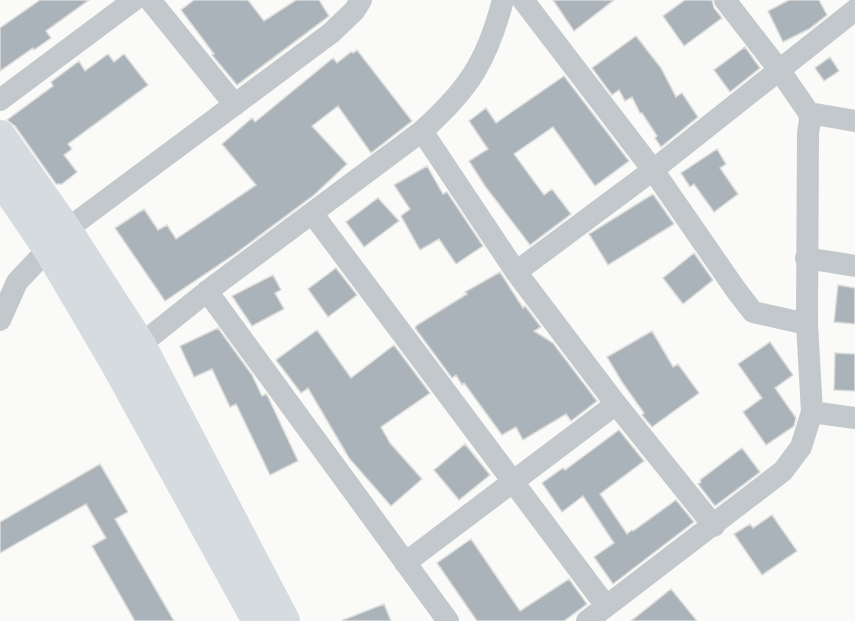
<svg xmlns="http://www.w3.org/2000/svg" width="855" height="621" font-family="'Exo 2',sans-serif">
<rect width="100%" height="100%" fill="#fafaf8"/>
<path fill="#aab3b9" stroke="#dcdcda" stroke-width="1.5" d="M 40,0 L 89,0 L 46,31 L 51,38 L 34,50 L 33,48 L 0,71 L 0,28 Z
M 194,0 L 248,0 L 264,21 L 296,0 L 319,0 L 329,16 L 237,85 L 212,55 L 214,54 L 181,10 Z
M 553,0 L 614,0 L 574,31 Z
M 685,0 L 712,0 L 714,8 L 722,18 L 684,46 L 663,16 Z
M 789,0 L 819,0 L 827,15 L 809,29 L 783,42 L 768,11 Z
M 636,36 L 661,68 L 676,97 L 682,93 L 698,117 L 661,147 L 655,138 L 657,136 L 642,113 L 640,113 L 632,97 L 625,101 L 619,90 L 612,95 L 592,68 Z
M 745,47 L 760,68 L 730,92 L 714,70 Z
M 357,50 L 412,121 L 371,153 L 338,106 L 312,126 L 347,164 L 314,195 L 235,254 L 165,301 L 115,228 L 144,209 L 158,230 L 167,225 L 176,239 L 256,185 L 222,144 L 252,118 L 255,122 L 333,58 L 337,63 L 351,52 L 353,53 Z
M 108,54 L 114,62 L 124,54 L 148,85 L 68,144 L 72,149 L 64,155 L 77,172 L 62,184 L 56,184 L 15,126 L 7,120 L 53,86 L 51,82 L 79,61 L 85,71 Z
M 830,57 L 839,71 L 824,81 L 815,68 Z
M 564,76 L 629,161 L 595,186 L 553,127 L 514,154 L 544,195 L 552,189 L 571,214 L 530,245 L 485,186 L 469,161 L 488,149 L 469,121 L 486,108 L 496,123 Z
M 717,149 L 726,164 L 720,168 L 738,194 L 714,212 L 694,184 L 690,187 L 681,173 Z
M 427,166 L 443,194 L 447,192 L 483,246 L 456,264 L 439,239 L 420,250 L 401,216 L 410,209 L 394,185 Z
M 653,194 L 674,224 L 608,265 L 589,234 Z
M 378,198 L 399,221 L 364,247 L 346,222 Z
M 694,253 L 713,280 L 683,304 L 663,278 Z
M 336,268 L 357,295 L 328,317 L 308,289 Z
M 500,272 L 523,308 L 525,306 L 541,327 L 534,331 L 553,343 L 597,401 L 571,421 L 566,414 L 523,440 L 516,427 L 502,435 L 464,383 L 462,385 L 456,375 L 452,378 L 415,328 L 417,325 L 467,294 L 465,292 Z
M 273,275 L 281,290 L 275,293 L 284,309 L 252,326 L 232,296 Z
M 838,285 L 855,288 L 855,324 L 834,322 Z
M 218,328 L 252,375 L 262,396 L 266,394 L 268,397 L 298,461 L 270,475 L 236,404 L 230,407 L 212,369 L 194,377 L 180,346 Z
M 317,330 L 351,378 L 394,345 L 430,393 L 381,427 L 390,443 L 422,479 L 391,506 L 349,458 L 308,388 L 301,393 L 276,360 Z
M 652,331 L 673,367 L 678,364 L 699,393 L 652,427 L 642,415 L 644,413 L 622,382 L 607,357 Z
M 770,342 L 793,375 L 775,388 L 796,418 L 794,426 L 766,445 L 743,412 L 762,398 L 738,364 Z
M 835,353 L 855,354 L 855,391 L 834,390 Z
M 619,430 L 644,461 L 600,494 L 627,534 L 632,530 L 633,531 L 676,500 L 694,522 L 613,584 L 594,557 L 614,543 L 583,496 L 562,512 L 542,483 L 563,468 L 565,470 Z
M 465,444 L 490,475 L 459,500 L 434,470 Z
M 742,448 L 760,472 L 715,506 L 698,484 L 701,482 L 700,480 Z
M 100,464 L 128,512 L 115,519 L 174,621 L 135,621 L 92,546 L 106,538 L 86,504 L 0,553 L 0,522 Z
M 772,515 L 797,551 L 762,575 L 734,534 L 750,524 L 753,528 Z
M 471,539 L 520,611 L 569,579 L 587,604 L 564,621 L 477,621 L 437,563 Z
M 671,589 L 697,621 L 631,621 Z
M 384,604 L 391,621 L 343,621 L 343,620 Z"/>
<g fill="none" stroke-linecap="round" stroke-linejoin="round">
<path stroke="#c3c8cc" stroke-width="22" d="M 150,0 L 235,105
M 523,0 L 653,170 L 736,290 L 753,312 L 807,324
M 0,100 L 134,0
M 809,113 L 855,121
M 422,131 L 516,272 L 616,404 L 714,526
M 312,213 L 606,606
M 806,258 L 855,266
M 516,272 L 653,170 L 855,10
M 207,291 L 448,621
M 0,320 L 17,282 L 66,230 L 331,33 L 354,11 L 361,0
M 140,345 L 210,289 L 422,131 C 469,89 487,61 503,0
M 812,412 L 855,418
M 405,563 L 616,404
M 587,621 L 783,471 L 801,447 L 812,412 L 807,324 L 808,133 L 810,120 L 809,113 L 780,71 L 725,0"/>
<path stroke="#d6dbdf" stroke-width="32" d="M 0,136 L 66,230 L 140,345 L 284,621
M 0,177 L 49,249 L 116,363 L 258,621"/>
</g>
</svg>
